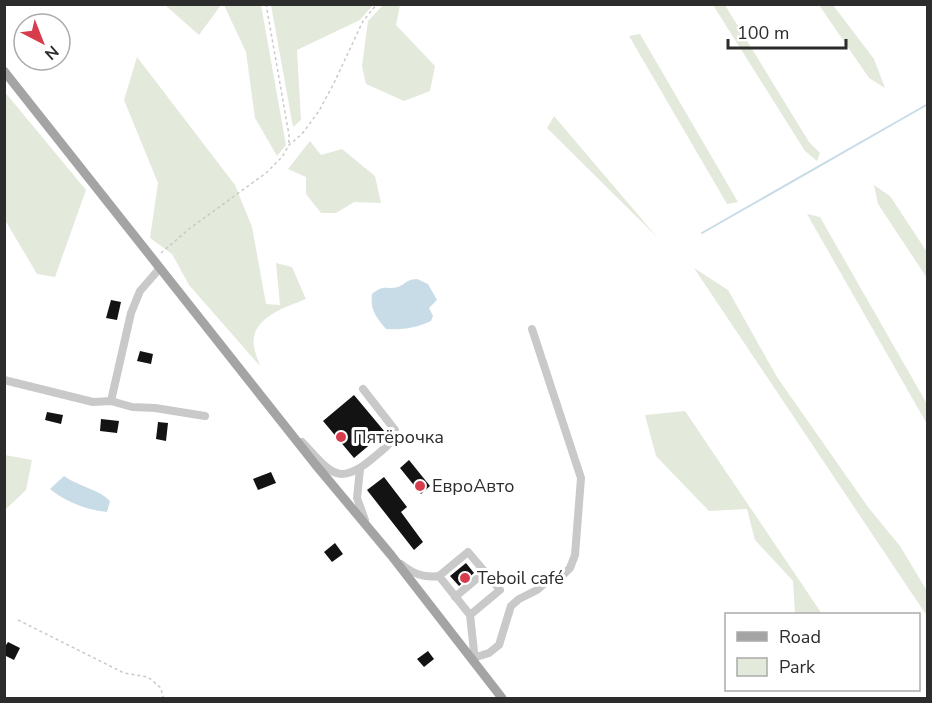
<svg xmlns="http://www.w3.org/2000/svg" width="932" height="703" font-family="'Nunito Sans',sans-serif">
<rect width="100%" height="100%" fill="#fff"/>
<path fill="#e3e9db" d="M 165,5 L 221,5 L 199,35 Z
M 224,5 L 261,5 L 286,145 L 277,156 L 255,118 L 246,52 Z
M 271,5 L 373,5 L 360,20 L 297,50 L 301,120 L 293,127 Z
M 400,5 L 396,25 L 435,66 L 430,91 L 404,101 L 366,84 L 362,66 L 368,21 L 383,5 Z
M 713,5 L 725,5 L 809,142 L 820,153 L 817,161 L 805,151 Z
M 819,5 L 833,5 L 874,59 L 885,88 L 869,78 Z
M 640,34 L 738,202 L 727,204 L 629,36 Z
M 137,57 L 235,185 L 252,227 L 266,304 L 280,305 L 276,263 L 292,267 L 306,299 C 286,307 249,318 254,347 C 255,353 258,360 260,366 L 189,285 L 172,254 L 150,238 L 158,183 L 124,100 Z
M 4,91 L 86,190 L 55,277 L 37,274 L 5,220 Z
M 554,116 L 657,237 L 547,128 Z
M 310,141 L 321,155 L 342,149 L 375,176 L 381,203 L 354,202 L 336,213 L 321,213 L 306,194 L 306,177 L 288,169 Z
M 874,185 L 890,196 L 927,252 L 927,278 L 878,204 Z
M 807,214 L 820,217 L 927,404 L 927,424 Z
M 694,268 L 728,290 L 777,377 L 868,507 L 900,546 L 927,591 L 927,616 Z
M 685,411 L 822,614 L 795,614 L 793,581 L 755,540 L 747,509 L 709,511 L 656,456 L 645,415 Z
M 5,455 L 32,460 L 26,490 L 5,510 Z"/>
<path fill="#c8dce7" d="M 417,279 L 428,284 L 437,300 L 429,308 L 433,316 L 431,321 C 417,328 401,330 386,329 C 376,317 370,310 372,294 C 385,284 385,290 398,287 C 406,284 405,280 417,279 Z
M 64,476 C 79,487 99,489 110,501 L 107,512 C 87,510 66,502 50,489 Z"/>
<g fill="none" stroke-linecap="round" stroke-linejoin="round">
<path stroke="#c8dce7" stroke-width="2" d="M 702,233 L 928,104"/>
</g>
<path fill="#131313" d="M 111,300 L 121,302 L 117,320 L 106,318 Z
M 140,351 L 153,354 L 151,364 L 137,361 Z
M 354,395 L 385,432 L 354,458 L 323,421 Z
M 47,412 L 63,415 L 61,424 L 45,420 Z
M 101,419 L 119,421 L 117,433 L 100,431 Z
M 158,422 L 168,423 L 166,441 L 156,439 Z
M 409,460 L 430,486 L 421,494 L 400,468 Z
M 271,472 L 276,483 L 258,490 L 253,479 Z
M 384,477 L 407,507 L 401,512 L 423,542 L 414,550 L 367,490 Z
M 335,543 L 343,554 L 332,562 L 324,552 Z
M 466,563 L 474,573 L 459,586 L 450,576 Z
M 8,642 L 20,648 L 14,660 L 4,655 L 4,648 Z
M 428,651 L 434,659 L 424,667 L 417,659 Z"/>
<g fill="none" stroke-linecap="round" stroke-linejoin="round">
<path stroke="#c9c9c9" stroke-width="1.5" stroke-dasharray="3 3" stroke-linecap="butt" d="M 266,4 L 289,135 L 289,144
M 161,253 L 189,229 L 266,173 L 282,157 L 289,145 L 302,134 L 319,111 L 334,83 L 363,21 L 377,4
M 18,620 L 124,673 L 148,677 L 161,688 L 163,698"/>
<path stroke="#c9c9c9" stroke-width="8" d="M 4,380 L 93,402 L 111,401 L 132,407 L 155,408 L 205,416
M 111,401 L 131,313 L 140,291 L 160,268
M 302,442 C 329,470 337,489 373,458 C 385,448 391,445 395,430 L 363,389
M 360,469 L 357,498 L 365,520
M 401,564 C 413,574 424,578 439,576 L 470,615 L 475,661
M 439,576 L 468,552 L 485,572
M 455,597 L 485,572 L 500,590 L 470,615
M 473,658 L 489,653 L 499,645 L 511,606 L 519,599 L 537,590 L 546,582 L 562,576 L 570,568 L 575,555 L 581,478 L 532,329"/>
<path stroke="#a4a4a4" stroke-width="9" d="M 4,71 L 315,464 L 391,555 L 502,698"/>
</g>
<g fill="#d63c4c" stroke="#fff" stroke-width="2">
<circle cx="341" cy="437" r="6"/>
<circle cx="420" cy="486" r="6"/>
<circle cx="465" cy="578" r="6"/>
</g>
<g text-anchor="middle" dominant-baseline="central" stroke-width="6" stroke-linejoin="round" paint-order="stroke">
<g font-size="18" fill="#2c2c2c" stroke="#fff" text-anchor="start">
<text x="353" y="437">Пятёрочка</text>
<text x="432" y="486">ЕвроАвто</text>
<text x="477" y="578">Teboil café</text>
</g>
</g>
<rect width="932" height="703" fill="none" stroke="#2c2c2c" stroke-width="12"/>
<rect x="725" y="613" width="195" height="78" fill="#ffffff" stroke="#ababab" stroke-width="1.5"/>
<rect x="737" y="632" width="30" height="9" fill="#a4a4a4" stroke="#ababab" stroke-width="1.5"/>
<text x="779" y="643" font-size="18" fill="#2c2c2c">Road</text>
<rect x="737" y="658" width="30" height="18" fill="#e3e9db" stroke="#ababab" stroke-width="1.5"/>
<text x="779" y="673" font-size="18" fill="#2c2c2c">Park</text>
<g transform="translate(42 42) rotate(138)"><circle r="28" fill="#ffffff" stroke="#ababab" stroke-width="1.5"/>
<path d="M0-4.5L10 22L0 15L-10 22Z" fill="#d63c4c"/>
<text y="-9" font-size="16" font-weight="bold" text-anchor="middle" fill="#2c2c2c">N</text>
</g>
<path d="M728 39v9h118v-9" fill="none" stroke="#2c2c2c" stroke-width="3"/>
<text x="737" y="39" font-size="18" fill="#2c2c2c" stroke="#ffffff" stroke-width="4.5" paint-order="stroke">100 m</text>
</svg>
